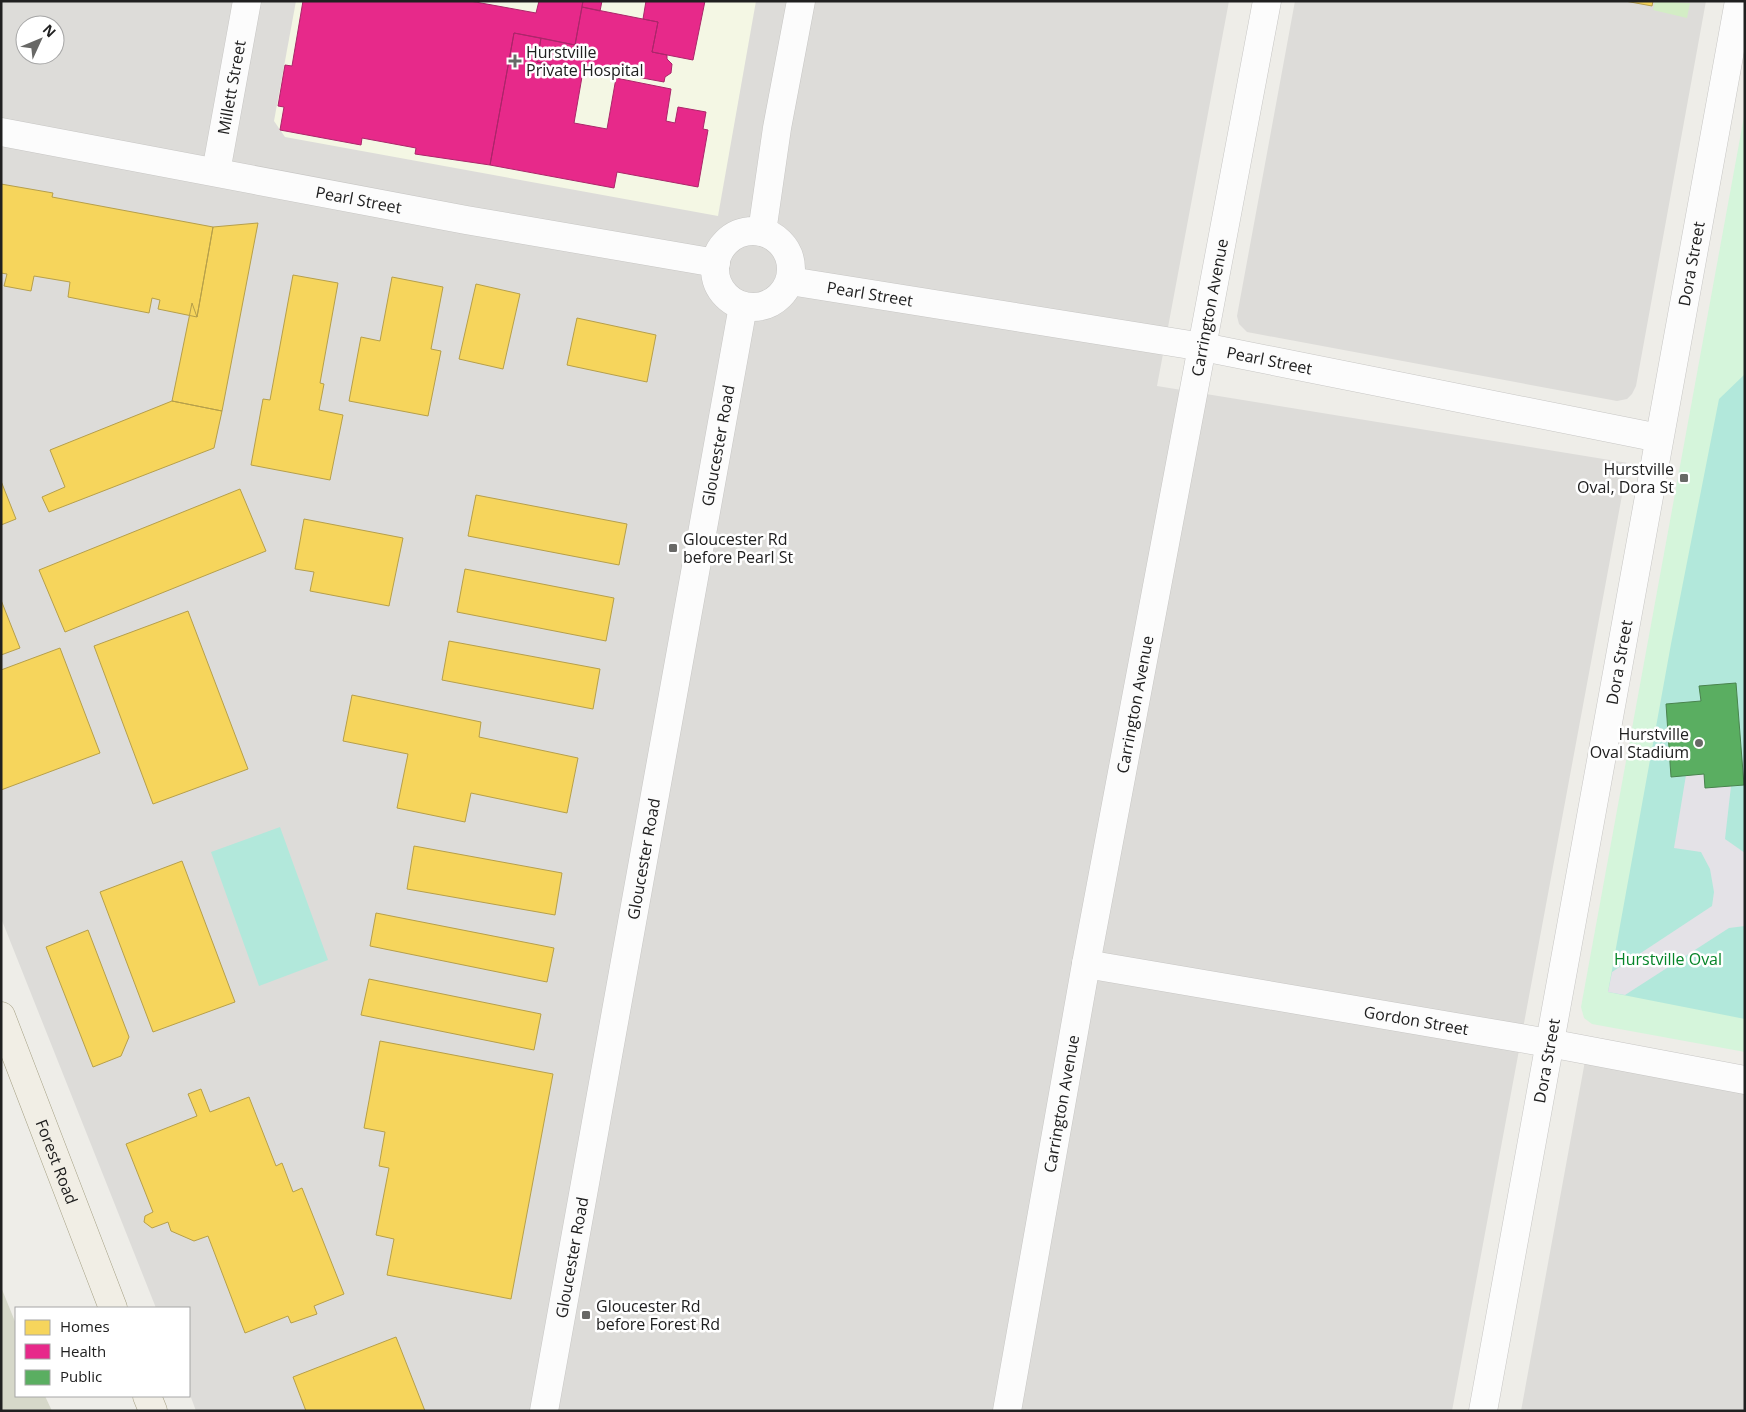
<svg xmlns="http://www.w3.org/2000/svg" width="1746" height="1412" font-family="'Open Sans',sans-serif">
<rect width="100%" height="100%" fill="#eeede8"/>
<path fill="#dddcd9" fill-rule="evenodd" d="M 1,1 L 1229,1 L 1157,386 L 1628,463 L 1452,1411 L 196,1411 L 189,1392 L 189,1308 L 156,1308 L 1,918 ZM 25,25 L 55,25 L 55,55 L 25,55 Z
M 1295,1 L 1706,1 L 1636,386 L 1632,394 L 1627,399 L 1617,401 L 1247,332 L 1239,324 L 1237,316 Z
M 1587,1050 L 1745,1080 L 1745,1411 L 1521,1411 Z"/>
<path fill="#f4f7e4" d="M 296,1 L 756,1 L 718,216 L 285,137 L 274,121 Z"/>
<path fill="#d6d8c9" d="M 1,1287 L 16,1324 L 16,1396 L 45,1396 L 52,1411 L 1,1411 Z"/>
<path fill="#d3edc5" d="M 1655,1 L 1690,3 L 1687,18 L 1653,10 Z"/>
<path fill="#d5f5db" d="M 1745,111 L 1745,1052 L 1592,1024 L 1584,1018 L 1581,1007 Z"/>
<path fill="#b2e8db" d="M 1745,374 L 1745,1019 L 1608,992 L 1671,644 L 1719,399 Z
M 280,827 L 328,960 L 259,986 L 211,852 Z"/>
<path fill="#e4e2e7" d="M 1704,774 L 1705,788 L 1731,786 L 1725,839 L 1745,853 L 1745,926 L 1729,928 L 1625,995 L 1608,992 L 1612,972 L 1712,906 L 1714,892 L 1710,869 L 1701,852 L 1674,848 L 1686,775 Z"/>
<path fill="#f6d55c" stroke="#b69f4a" d="M 1625,1 L 1653,1 L 1652,6 Z
M 1,184 L 53,193 L 52,197 L 213,227 L 197,317 L 158,309 L 160,300 L 152,298 L 149,313 L 68,297 L 70,282 L 34,276 L 31,291 L 4,286 L 7,274 L 1,273 Z
M 258,223 L 222,411 L 172,401 L 192,303 L 197,317 L 213,227 Z
M 293,275 L 338,283 L 320,383 L 324,384 L 319,410 L 343,415 L 330,480 L 251,465 L 263,399 L 270,400 Z
M 392,277 L 443,287 L 431,349 L 441,351 L 428,416 L 349,401 L 361,337 L 380,341 Z
M 476,284 L 520,294 L 503,369 L 459,359 Z
M 577,318 L 656,335 L 647,382 L 567,365 Z
M 172,401 L 222,411 L 214,448 L 49,512 L 42,497 L 65,487 L 50,450 Z
M 1,481 L 16,519 L 1,525 Z
M 240,489 L 266,551 L 65,632 L 39,570 Z
M 476,495 L 627,524 L 619,565 L 468,536 Z
M 304,519 L 403,538 L 389,606 L 310,591 L 314,572 L 295,569 Z
M 465,569 L 614,598 L 606,641 L 457,612 Z
M 1,600 L 20,648 L 1,655 Z
M 188,611 L 248,769 L 153,804 L 94,646 Z
M 449,641 L 600,669 L 593,709 L 442,680 Z
M 60,648 L 100,753 L 1,790 L 1,670 Z
M 352,695 L 481,722 L 479,737 L 578,758 L 567,813 L 471,793 L 465,822 L 397,808 L 408,754 L 343,741 Z
M 414,846 L 562,873 L 555,915 L 407,889 Z
M 182,861 L 235,1002 L 153,1032 L 100,892 Z
M 376,913 L 554,948 L 547,982 L 370,946 Z
M 88,930 L 129,1037 L 121,1056 L 93,1067 L 46,947 Z
M 369,979 L 541,1014 L 534,1050 L 361,1015 Z
M 380,1041 L 553,1074 L 511,1299 L 387,1275 L 394,1239 L 376,1235 L 389,1168 L 379,1166 L 385,1132 L 364,1128 Z
M 201,1089 L 210,1112 L 249,1097 L 276,1166 L 282,1163 L 293,1192 L 302,1188 L 344,1294 L 314,1306 L 317,1314 L 291,1323 L 288,1316 L 245,1333 L 208,1236 L 194,1241 L 171,1231 L 168,1222 L 152,1228 L 144,1222 L 145,1216 L 153,1212 L 126,1144 L 197,1116 L 188,1094 Z
M 396,1337 L 425,1411 L 306,1411 L 293,1377 Z"/>
<path fill="#e7298a" stroke="#ab266a" d="M 303,1 L 470,1 L 536,13 L 539,1 L 583,1 L 575,45 L 514,33 L 490,165 L 415,154 L 416,148 L 362,138 L 361,145 L 280,130 L 284,107 L 278,106 L 285,65 L 292,66 Z
M 583,1 L 602,1 L 600,11 L 582,7 Z
M 646,1 L 705,1 L 693,60 L 652,52 L 658,22 L 643,19 Z
M 582,7 L 658,22 L 652,52 L 667,55 L 667,59 L 672,64 L 671,73 L 665,77 L 664,82 L 599,70 L 598,74 L 537,62 L 541,38 L 575,45 Z
M 514,33 L 541,38 L 537,62 L 583,71 L 574,123 L 607,129 L 616,78 L 671,89 L 666,121 L 675,123 L 678,107 L 706,112 L 703,129 L 708,130 L 698,187 L 617,172 L 614,188 L 490,165 Z"/>
<path fill="#5aae61" stroke="#49834e" d="M 1736,683 L 1744,785 L 1705,788 L 1704,774 L 1671,777 L 1666,704 L 1701,701 L 1699,686 Z"/>
<g fill="none" stroke-linecap="round" stroke-linejoin="round">
<defs>
<g id="minor">
<path id="s1" d="M 1,132 L 466,220 L 716,263"/>
<path id="s2" d="M 216,172 L 247,1"/>
<circle cx="753" cy="269" r="38"/>
<path d="M 762,232 L 777,128 L 801,1"/>
<path id="s3" d="M 790,281 L 1203,347 L 1659,438"/>
<path id="s4" d="M 1086,964 L 1549,1043 L 1745,1080"/>
<path id="s5" d="M 544,1411 L 743,306"/>
<path id="s6" d="M 1007,1411 L 1086,964 L 1267,1"/>
<path id="s7" d="M 1483,1411 L 1739,1"/>
</g>
<g id="major">
<path id="s8" d="M 1,1016 L 113,1308"/>
<path d="M 147,1396 L 153,1411"/>
</g>
</defs>
<use href="#minor" stroke="#c7c6c4" stroke-width="29"/>
<use href="#major" stroke="#a5a084" stroke-width="29"/>
<use href="#minor" stroke="#fcfcfc" stroke-width="28"/>
<use href="#major" stroke="#f1eee5" stroke-width="28"/>
</g>
<g fill="#686866" stroke="#fff" stroke-width="2">
<path d="M512.5 53.5h5v5h5v5h-5v5h-5v-5h-5v-5h5z"/>
<rect x="1679" y="473" width="10" height="10" rx="2.5"/>
<rect x="668" y="543" width="10" height="10" rx="2.5"/>
<circle cx="1699" cy="743" r="5"/>
<rect x="581" y="1310" width="10" height="10" rx="2.5"/>
</g>
<g text-anchor="middle" dominant-baseline="central" stroke-width="5" stroke-linejoin="round" paint-order="stroke">
<g font-size="16" fill="#202020" stroke="#fff" text-anchor="start">
<text x="526" y="52">Hurstville<tspan x="526" dy="18">Private Hospital</tspan></text>
<text x="1674" y="469" text-anchor="end">Hurstville<tspan x="1674" dy="18">Oval, Dora St</tspan></text>
<text x="683" y="539">Gloucester Rd<tspan x="683" dy="18">before Pearl St</tspan></text>
<text x="1689" y="734" text-anchor="end">Hurstville<tspan x="1689" dy="18">Oval Stadium</tspan></text>
<text x="596" y="1306">Gloucester Rd<tspan x="596" dy="18">before Forest Rd</tspan></text>
</g>
<g font-size="16" fill="#202020" stroke="#fff">
<text stroke="none"><textPath href="#s2" startOffset="86">Millett Street</textPath></text>
<text stroke="none"><textPath href="#s1" startOffset="364">Pearl Street</textPath></text>
<text stroke="none"><textPath href="#s7" startOffset="1166">Dora Street</textPath></text>
<text stroke="none"><textPath href="#s3" startOffset="81">Pearl Street</textPath></text>
<text stroke="none"><textPath href="#s6" startOffset="1122">Carrington Avenue</textPath></text>
<text stroke="none"><textPath href="#s3" startOffset="486">Pearl Street</textPath></text>
<text stroke="none"><textPath href="#s5" startOffset="981">Gloucester Road</textPath></text>
<text stroke="none"><textPath href="#s7" startOffset="761">Dora Street</textPath></text>
<text stroke="none"><textPath href="#s6" startOffset="718">Carrington Avenue</textPath></text>
<text stroke="none"><textPath href="#s5" startOffset="561">Gloucester Road</textPath></text>
<text stroke="none"><textPath href="#s4" startOffset="335">Gordon Street</textPath></text>
<text stroke="none"><textPath href="#s7" startOffset="356">Dora Street</textPath></text>
<text stroke="none"><textPath href="#s6" startOffset="312">Carrington Avenue</textPath></text>
<text stroke="none"><textPath href="#s8" startOffset="156">Forest Road</textPath></text>
<text stroke="none"><textPath href="#s5" startOffset="156">Gloucester Road</textPath></text>
</g>
<g font-size="16" fill="#068529" stroke="#fff">
<text x="1668" y="959">Hurstville Oval</text>
</g>
</g>
<rect width="1746" height="1412" fill="none" stroke="#202020" stroke-width="5"/>
<rect x="15" y="1307" width="175" height="90" fill="#ffffff" stroke="#a6a6a6"/>
<rect x="25" y="1320" width="25" height="15" fill="#f6d55c" stroke="#a6a6a6"/>
<text x="60" y="1332" font-size="15" fill="#202020">Homes</text>
<rect x="25" y="1344" width="25" height="15" fill="#e7298a" stroke="#a6a6a6"/>
<text x="60" y="1357" font-size="15" fill="#202020">Health</text>
<rect x="25" y="1370" width="25" height="15" fill="#5aae61" stroke="#a6a6a6"/>
<text x="60" y="1382" font-size="15" fill="#202020">Public</text>
<g transform="translate(40 40) rotate(46)"><circle r="24" fill="#ffffff" stroke="#a6a6a6"/>
<path d="M0-4L9 19L0 12L-9 19Z" fill="#686866"/>
<text y="-8" font-size="14" font-weight="bold" text-anchor="middle" fill="#202020">N</text>
</g>
</svg>
